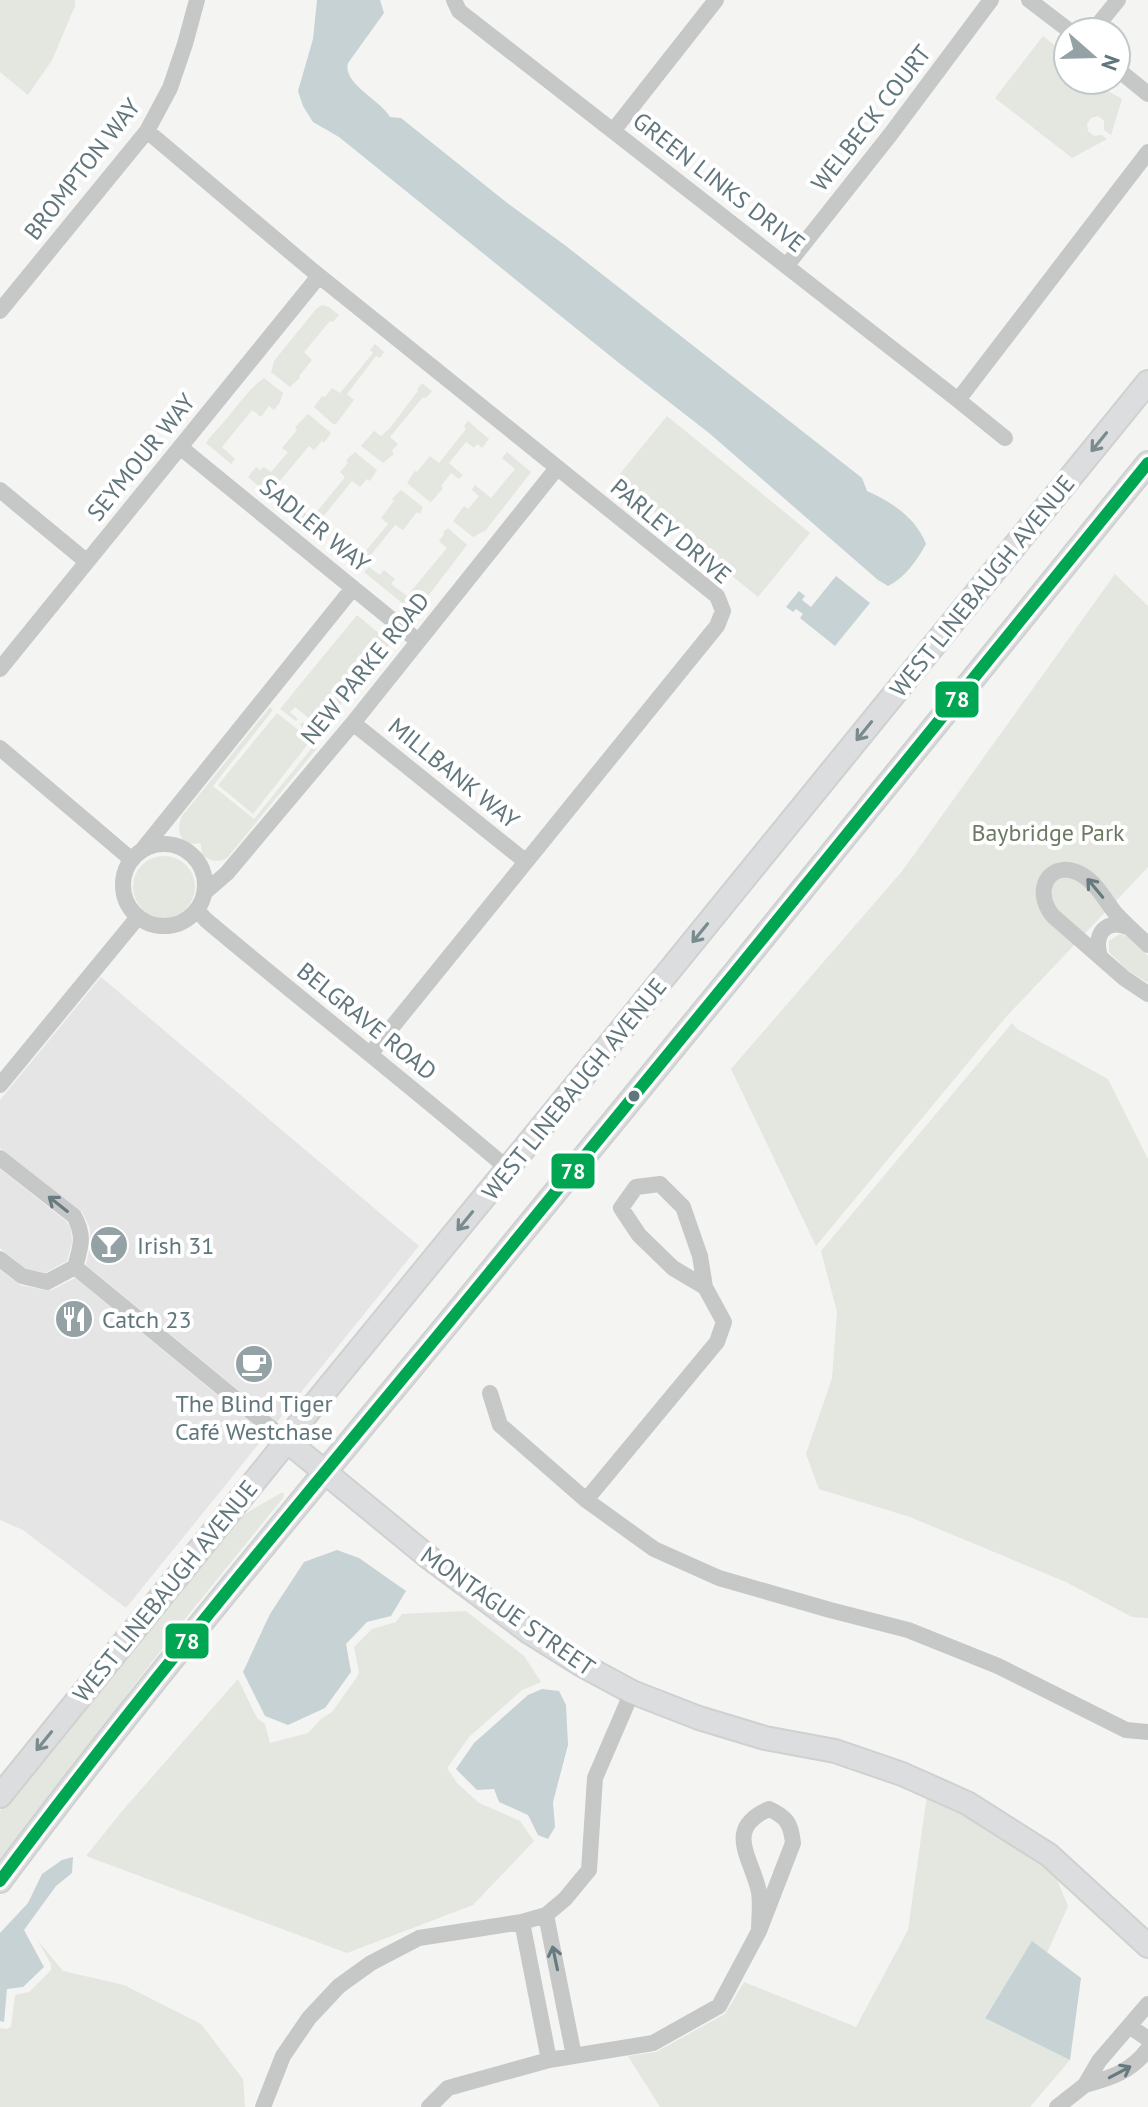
<svg xmlns="http://www.w3.org/2000/svg" width="1148" height="2107" font-family="'PT Sans',sans-serif">
<rect width="100%" height="100%" fill="#f4f4f3"/>
<path fill="#e4e5e4" d="M 101,977 L 419,1246 L 277,1422 L 86,1265 L 90,1247 L 90,1228 L 82,1212 L 0,1148 L 0,1100 Z
M 0,1169 L 66,1221 L 71,1229 L 72,1243 L 67,1261 L 45,1273 L 26,1269 L 0,1248 Z
M 0,1270 L 20,1285 L 45,1290 L 52,1290 L 75,1278 L 266,1435 L 126,1608 L 23,1530 L 0,1520 Z"/>
<path fill="#e4e6e0" d="M 0,0 L 75,0 L 75,6 L 52,60 L 28,95 L 0,72 Z
M 1043,36 L 1068,56 L 1068,80 L 1099,80 L 1108,91 L 1122,99 L 1111,135 L 1104,130 L 1104,121 L 1098,116 L 1091,118 L 1087,124 L 1088,131 L 1094,136 L 1101,135 L 1107,139 L 1072,158 L 995,98 Z
M 322,305 L 329,307 L 339,315 L 333,322 L 330,321 L 304,352 L 312,360 L 299,376 L 300,378 L 290,387 L 271,372 L 274,361 L 316,309 Z
M 375,344 L 384,352 L 380,358 L 376,356 L 347,394 L 354,400 L 336,424 L 333,424 L 314,407 L 322,396 L 325,397 L 332,388 L 340,393 L 373,353 L 370,350 Z
M 264,378 L 283,393 L 280,402 L 274,410 L 269,406 L 261,417 L 252,410 L 222,447 L 235,459 L 231,464 L 206,443 C 211,435 217,430 223,423 C 237,407 247,390 264,378 Z
M 422,383 L 432,391 L 426,398 L 423,397 L 390,437 L 398,444 L 392,451 L 394,454 L 383,463 L 361,446 L 374,431 L 381,436 L 389,429 L 418,391 L 417,389 Z
M 308,414 L 331,433 L 324,443 L 322,441 L 314,450 L 309,446 L 274,488 L 282,495 L 277,502 L 248,477 L 256,467 L 260,470 L 264,467 L 271,472 L 288,452 L 282,448 L 297,430 L 295,427 Z
M 667,416 L 810,533 L 758,597 L 615,480 Z
M 468,421 L 489,439 L 482,448 L 477,444 L 474,448 L 466,442 L 449,463 L 463,475 L 459,479 L 451,473 L 441,486 L 443,488 L 433,500 L 430,502 L 407,483 L 415,471 L 417,472 L 430,456 L 439,463 L 466,429 L 464,426 Z
M 355,452 L 377,470 L 370,481 L 367,479 L 360,487 L 352,481 L 318,523 L 322,526 L 316,533 L 298,519 L 304,512 L 312,518 L 345,477 L 340,472 L 348,463 L 346,460 Z
M 507,452 L 531,472 L 486,530 L 473,537 L 453,521 L 464,506 L 468,509 L 479,496 L 472,490 L 475,485 L 491,498 L 515,469 L 502,458 Z
M 401,490 L 423,507 L 420,514 L 417,512 L 403,530 L 395,525 L 365,562 L 367,565 L 362,570 L 352,562 L 358,556 L 361,557 L 388,524 L 381,518 L 394,501 L 392,499 Z
M 448,528 L 467,545 L 415,613 L 407,609 L 407,607 L 364,572 L 369,567 L 380,575 L 384,570 L 395,579 L 391,584 L 407,596 L 447,548 L 439,541 L 444,534 L 443,532 Z
M 1115,574 L 1148,606 L 1148,867 L 1005,1018 L 816,1246 L 731,1069 L 903,870 Z
M 357,615 L 391,643 L 314,737 L 300,725 L 302,722 L 312,729 L 316,724 L 295,707 L 290,712 L 298,719 L 296,721 L 280,709 Z
M 270,707 L 273,710 L 213,786 L 254,819 L 315,744 L 318,747 L 227,858 C 217,863 211,861 202,855 L 201,845 L 199,843 C 181,848 175,830 182,816 Z
M 277,713 L 311,740 L 253,814 L 218,785 Z
M133 887a31 31 0 1 1 62 0a31 31 0 1 1-62 0Z
M 1120,934 L 1132,938 L 1148,956 L 1148,983 L 1126,969 L 1109,952 L 1109,941 Z
M 1012,1023 L 1017,1029 L 1108,1079 L 1148,1159 L 1148,1618 L 1132,1617 L 1066,1582 L 910,1517 L 819,1489 L 806,1454 L 832,1378 L 837,1312 L 821,1251 Z
M 281,1493 L 284,1493 L 283,1498 L 189,1614 L 128,1693 L 90,1748 L 0,1867 L 0,1811 L 17,1789 L 232,1525 L 248,1512 Z
M 466,1611 L 524,1656 L 541,1682 L 522,1690 L 469,1737 L 447,1768 L 457,1783 L 479,1803 L 520,1821 L 534,1841 L 473,1905 L 347,1953 L 86,1856 L 123,1810 L 238,1679 L 257,1718 L 265,1724 L 270,1743 L 308,1733 L 321,1719 L 332,1712 L 357,1677 L 359,1672 L 354,1647 L 372,1629 L 396,1622 L 402,1614 Z
M 927,1795 L 962,1811 L 1053,1870 L 1068,1906 L 1047,1953 L 1032,1942 L 985,2017 L 1070,2060 L 1030,2107 L 660,2107 L 628,2056 L 656,2052 L 725,2014 L 744,1982 L 856,2027 L 908,1930 Z
M 38,1941 L 63,1971 L 124,1985 L 201,2024 L 243,2079 L 245,2107 L 0,2107 L 0,2028 L 6,2029 L 11,2027 L 15,1995 L 29,1992 L 51,1970 L 51,1964 Z"/>
<path fill="#c6d2d3" d="M 317,0 L 380,0 L 384,13 L 348,63 C 342,83 380,100 390,117 L 401,118 L 506,202 L 566,246 L 862,478 L 867,491 C 892,502 916,518 926,544 C 917,560 905,578 888,586 L 878,580 L 709,433 L 619,363 L 339,137 L 313,122 L 303,106 L 298,91 L 313,39 Z
M 836,576 L 870,603 L 835,646 L 800,618 L 803,614 L 796,609 L 793,612 L 786,607 L 799,591 L 805,596 L 802,600 L 811,607 Z
M 337,1550 L 359,1558 L 406,1591 L 391,1616 L 367,1622 L 346,1644 L 351,1672 L 325,1708 L 288,1725 L 265,1716 L 243,1672 L 270,1614 L 304,1562 Z
M 542,1689 L 559,1691 L 566,1705 L 568,1745 L 553,1802 L 555,1827 L 548,1839 L 538,1835 L 528,1815 L 499,1802 L 494,1789 L 477,1790 L 456,1769 L 474,1743 L 528,1695 Z
M 73,1857 L 72,1873 L 56,1886 L 24,1930 L 44,1967 L 23,1987 L 7,1989 L 4,2022 L 0,2021 L 0,1933 L 28,1903 L 42,1874 L 62,1860 Z
M 1032,1941 L 1081,1978 L 1070,2060 L 985,2018 Z"/>
<g fill="none" stroke-linecap="round" stroke-linejoin="round">
<defs>
<path id="secondary" d="M 287,1441 L 427,1556 L 529,1632 L 580,1664 L 632,1692 L 699,1718 L 765,1738 L 835,1751 L 902,1774 L 967,1803 L 1049,1855 L 1148,1946
M 0,1796 L 287,1441 L 304,1417 L 617,1035 L 1148,382
M 0,1881 C 151,1678 316,1484 477,1288 C 702,1014 925,739 1148,463"/>
</defs>
<use href="#secondary" stroke="#cfd1d1" stroke-width="26"/>
<path stroke="#c6c8c8" stroke-width="16" d="M 454,0 L 459,11 L 958,400 L 1148,152
M 1029,0 L 1071,32
M 1092,32 L 1118,0
M 1116,68 L 1148,94
M 147,131 L 313,271 L 717,596 L 723,611 L 717,626 L 371,1053
M 613,131 L 716,0
M 787,265 L 890,135 L 991,0
M 0,311 L 147,131 L 170,88 L 185,44 L 197,0
M 958,400 L 1005,438
M 180,447 L 418,641
M 0,490 L 86,561
M 0,669 L 319,276
M 353,723 L 525,861
M 0,748 L 132,860
M123 885a41 41 0 1 1 82 0a41 41 0 1 1-82 0Z
M 143,849 L 353,588
M 204,893 L 227,873 L 353,723 L 557,468
M 197,910 L 206,920 C 306,1004 409,1084 508,1169
M 1148,945 C 1138,935 1126,925 1116,914 C 1106,902 1098,885 1084,876 C 1053,856 1030,888 1053,916 L 1124,978 L 1148,994
M 1100,957 C 1093,934 1106,917 1130,928
M 0,1085 L 138,917
M 0,1158 L 74,1216 C 85,1236 81,1246 75,1267
M 0,1259 L 22,1276 L 47,1282 L 75,1267
M 75,1267 L 287,1441
M 490,1393 L 500,1425 L 586,1500 L 654,1549 L 719,1578 L 830,1610 L 908,1630 L 998,1666 L 1126,1730 L 1148,1732
M 586,1500 L 717,1342 L 724,1322 L 705,1287 L 673,1268 L 639,1235 L 621,1208 L 636,1187 L 660,1184 L 683,1207 L 700,1256 L 705,1287
M 546,1915 L 574,2056
M 522,1922 L 549,2060
M 1129,2026 L 1148,2039
M 1085,2085 C 1111,2078 1132,2071 1148,2049
M 263,2107 L 283,2056 L 309,2018 L 339,1986 L 371,1963 L 419,1938 L 522,1922 L 546,1915 L 565,1899 L 589,1870 L 595,1778 L 632,1692
M 429,2107 L 448,2088 L 549,2060 L 653,2043 L 719,2006 L 759,1931 L 793,1843 C 791,1824 787,1817 769,1809 C 723,1829 752,1858 759,1892 C 761,1904 759,1918 759,1931
M 1057,2107 L 1085,2085 L 1099,2061 L 1148,2004"/>
<use href="#secondary" stroke="#dcddde" stroke-width="22"/>
<defs>
<path id="bus-1" d="M 0,1881 C 151,1678 316,1484 477,1288 C 702,1014 925,739 1148,463"/>
</defs>
<use href="#bus-1" stroke="#fff" stroke-width="18"/>
<use href="#bus-1" stroke="#00a651" stroke-width="12"/>
</g>
<defs><path id="oneway-shaft" d="M-6 0H5M1.5-3L5.5 0L1.5 3" fill="none" stroke-width="1.6" stroke-linecap="round" stroke-linejoin="round" transform="scale(2)"/></defs>
<g stroke="#7a8b90">
<use href="#oneway-shaft" transform="translate(1099 442) rotate(129)"/>
<use href="#oneway-shaft" transform="translate(864 731) rotate(129)"/>
<use href="#oneway-shaft" transform="translate(700 933) rotate(129)"/>
<use href="#oneway-shaft" transform="translate(465 1221) rotate(129)"/>
<use href="#oneway-shaft" transform="translate(44 1741) rotate(129)"/>
</g>
<g stroke="#667a80">
<use href="#oneway-shaft" transform="translate(1095 888) rotate(-130)"/>
<use href="#oneway-shaft" transform="translate(58 1204) rotate(-142)"/>
<use href="#oneway-shaft" transform="translate(555 1958) rotate(-102)"/>
<use href="#oneway-shaft" transform="translate(1120 2072) rotate(-28)"/>
</g>
<defs>
<symbol id="bar-disc" viewBox="-11 -11 22 22"><circle r="9.5" fill="#94a2a6" stroke="#fff"/><path d="M-6-5H6L.8 .8V4.5H3.5V6h-7V4.5H-.8V.8Z" fill="#fff"/></symbol>
<symbol id="restaurant-disc" viewBox="-11 -11 22 22"><circle r="9.5" fill="#94a2a6" stroke="#fff"/><path d="M-5-6h1v4h1v-4h1v4h1v-4h1v5L-1.5 .5V6h-2V.5L-5-1ZM5-6V6H3V1.5H1.5Q1.5-4 5-6Z" fill="#fff"/></symbol>
<symbol id="cafe-disc" viewBox="-11 -11 22 22"><circle r="9.5" fill="#94a2a6" stroke="#fff"/><path d="M-5.5-4.5H6V0H3Q3 3.5 0 3.5H-2.5Q-5.5 3.5-5.5 0ZM3-3.2v2h1.7v-2ZM-6 4.5H4V6H-6Z" fill="#fff"/></symbol>
</defs>
<g fill-rule="evenodd">
<use href="#bar-disc" x="87" y="1223" width="44" height="44"/>
<use href="#restaurant-disc" x="52" y="1297" width="44" height="44"/>
<use href="#cafe-disc" x="232" y="1342" width="44" height="44"/>
</g>
<circle fill="#61767c" stroke="#fff" stroke-width="3" cx="634" cy="1096" r="7"/>
<g text-anchor="middle" dominant-baseline="central" stroke-width="8" stroke-linejoin="round" paint-order="stroke">
<g font-size="24" fill="#61767c" stroke="#fff">
<text transform="translate(871 118) rotate(-52)">WELBECK COURT</text>
<text transform="translate(82 169) rotate(-52)">BROMPTON WAY</text>
<text transform="translate(719 182) rotate(38)">GREEN LINKS DRIVE</text>
<text transform="translate(141 457) rotate(-51)">SEYMOUR WAY</text>
<text transform="translate(315 525) rotate(39)">SADLER WAY</text>
<text transform="translate(671 531) rotate(40)">PARLEY DRIVE</text>
<text transform="translate(982 586) rotate(-51)">WEST LINEBAUGH AVENUE</text>
<text transform="translate(365 668) rotate(-51)">NEW PARKE ROAD</text>
<text transform="translate(454 773) rotate(39)">MILLBANK WAY</text>
<text transform="translate(367 1021) rotate(39)">BELGRAVE ROAD</text>
<text transform="translate(574 1089) rotate(-51)">WEST LINEBAUGH AVENUE</text>
<text transform="translate(165 1591) rotate(-51)">WEST LINEBAUGH AVENUE</text>
<text transform="translate(508 1611) rotate(35)">MONTAGUE STREET</text>
</g>
<g font-size="24" fill="#6c7a63" stroke="#fff">
<text x="1048" y="832">Baybridge Park</text>
</g>
<g font-size="24" fill="#61767c" stroke="#fff" text-anchor="start">
<text x="137" y="1245">Irish 31</text>
<text x="102" y="1319">Catch 23</text>
<text x="254" y="1403" text-anchor="middle">The Blind Tiger<tspan x="254" dy="28">Café Westchase</tspan></text>
</g>
</g>
<g stroke="#fff" stroke-width="3">
<rect x="934" y="680" width="46" height="39" rx="8" fill="#00a651"/>
<rect x="550" y="1152" width="46" height="38" rx="8" fill="#00a651"/>
<rect x="164" y="1622" width="46" height="38" rx="8" fill="#00a651"/>
</g>
<g font-size="22" text-anchor="middle" font-weight="bold" fill="#fff">
<text x="957" y="707">78</text>
<text x="573" y="1179">78</text>
<text x="187" y="1649">78</text>
</g>
<g transform="translate(1092 56) rotate(110)"><circle r="38" fill="#ffffff" stroke="#c0c8cb" stroke-width="2"/>
<path d="M0-6L14 30L0 20L-14 30Z" fill="#94a2a6"/>
<text y="-12" font-size="22" font-weight="bold" text-anchor="middle" fill="#61767c">N</text>
</g>
</svg>
